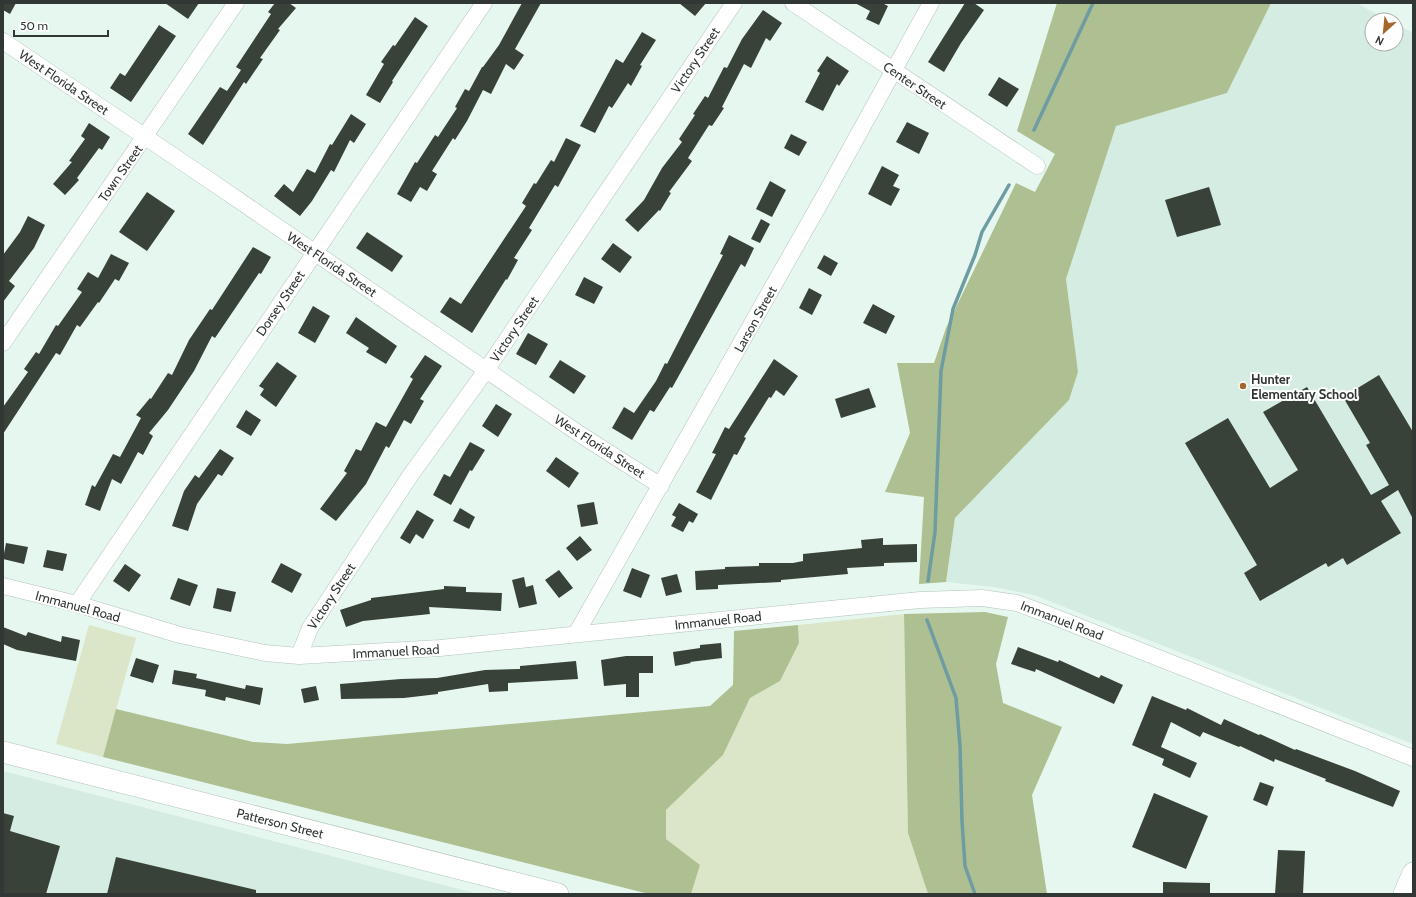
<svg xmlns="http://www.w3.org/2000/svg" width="1416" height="897" font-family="Cabin,sans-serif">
<rect width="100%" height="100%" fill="#e6f7ef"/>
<path fill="#d4ece1" d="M 1271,3 L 1356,3 L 1388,20 L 1372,20 L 1372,44 L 1396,44 L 1396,24 L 1413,33 L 1413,744 L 1034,595 L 994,587 L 946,582 L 955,518 L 1069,400 L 1078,372 L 1066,279 L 1116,126 L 1227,93 Z
M 3,771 L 335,857 L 478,894 L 3,894 Z"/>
<path fill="#dae6c7" d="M 904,614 L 908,833 L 928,894 L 691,894 L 700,865 L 666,839 L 666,810 L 723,755 L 750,698 L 780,681 L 799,643 L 798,625 Z
M 89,625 L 136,638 L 103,757 L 56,744 Z"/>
<path fill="#aebf91" d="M 1057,3 L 1271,3 L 1227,93 L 1116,126 L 1066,279 L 1078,372 L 1069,400 L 955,518 L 946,582 L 919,584 L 924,497 L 885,492 L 910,433 L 897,363 L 934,363 L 946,328 L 1016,183 L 1035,192 L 1055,154 L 1017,131 Z
M 985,612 L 1008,617 L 996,664 L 1003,703 L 1062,727 L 1032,795 L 1047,894 L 928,894 L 908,833 L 904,614 Z
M 798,625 L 799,643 L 780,681 L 750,698 L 723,755 L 666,810 L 666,839 L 700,865 L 691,894 L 649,894 L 103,757 L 116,709 L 253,742 L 287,744 L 710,706 L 733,685 L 734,631 Z"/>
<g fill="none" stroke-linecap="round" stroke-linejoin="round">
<path stroke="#6e9ca3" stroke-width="3.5" d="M 1034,130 L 1093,3
M 928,581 L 935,532 L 941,371 L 953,309 L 975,255 L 982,232 L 1009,185
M 927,620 L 956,698 L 960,746 L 962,821 L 965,866 L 975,894"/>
</g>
<path fill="#394239" d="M 3,3 L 16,3 L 10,14 L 3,10 Z
M 165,3 L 199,3 L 188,19 Z
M 275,3 L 289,3 L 296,8 L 278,29 L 280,30 L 260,58 L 263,59 L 246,84 L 244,82 L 203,145 L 188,134 L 220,87 L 227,91 L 241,70 L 236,67 L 271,14 L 268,12 Z
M 522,3 L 541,3 L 515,49 L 524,55 L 514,70 L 506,64 L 491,94 L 483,90 L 467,121 L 455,140 L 453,138 L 432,171 L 437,174 L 427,191 L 420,187 L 411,202 L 397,194 L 415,162 L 417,163 L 435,135 L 438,137 L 457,108 L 455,107 L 465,89 L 469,91 L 482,67 L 483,67 L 499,45 Z
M 679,3 L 706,3 L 695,16 Z
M 855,3 L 882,3 L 888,6 L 879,25 L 866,19 L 870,11 Z
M 965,3 L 974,3 L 984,10 L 961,43 L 944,72 L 928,62 Z
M 763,10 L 782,23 L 770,41 L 766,38 L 751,68 L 744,64 L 722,107 L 724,108 L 712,126 L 709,125 L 688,158 L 692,161 L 669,192 L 671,193 L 660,211 L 659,210 L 638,232 L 625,220 L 644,200 L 662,168 L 682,142 L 679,139 L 695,115 L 693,114 L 705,96 L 708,98 L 724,67 L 727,68 L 742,39 Z
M 415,17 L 428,26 L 392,81 L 393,82 L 380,103 L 366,95 L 384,64 L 381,62 L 393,45 L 395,46 Z
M 159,25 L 176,36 L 131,102 L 110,88 L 120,73 L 125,76 Z
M 642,32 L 656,40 L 640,65 L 642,66 L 631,86 L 628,83 L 612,108 L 609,106 L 595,133 L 580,126 L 616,59 L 623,63 Z
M 827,56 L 849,71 L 839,86 L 837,84 L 823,111 L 805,102 L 820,73 L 817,71 Z
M 999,77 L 1019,89 L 1007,107 L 988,95 Z
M 351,114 L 366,124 L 354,143 L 350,140 L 334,172 L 331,170 L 312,201 L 300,216 L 274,196 L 284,184 L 293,192 L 307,169 L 315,173 L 330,144 L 332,145 Z
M 907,122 L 929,133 L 919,154 L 896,142 Z
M 89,123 L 110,137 L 102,150 L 99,148 L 77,178 L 79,180 L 65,195 L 53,184 L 72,162 L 69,161 L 85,139 L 81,136 Z
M 791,134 L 807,142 L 799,156 L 784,148 Z
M 566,138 L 581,145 L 558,187 L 555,185 L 529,228 L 532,230 L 514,258 L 518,260 L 507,280 L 506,279 L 472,333 L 440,312 L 450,297 L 461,304 L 526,206 L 522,203 L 534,183 L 536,184 L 551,160 L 554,162 Z
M 882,166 L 899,175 L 893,186 L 900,189 L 891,206 L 868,194 Z
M 770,181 L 786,190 L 772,217 L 756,209 Z
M 1209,187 L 1221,225 L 1177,237 L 1165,200 Z
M 147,192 L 175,211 L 147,251 L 119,232 Z
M 28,216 L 45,225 L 34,248 L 9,281 L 15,286 L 3,302 L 3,255 L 20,232 Z
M 761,219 L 770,224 L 760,243 L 751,239 Z
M 367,232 L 403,256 L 392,272 L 356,248 Z
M 729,235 L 754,248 L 745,267 L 741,264 L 672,388 L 670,387 L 654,412 L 650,410 L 632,440 L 612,428 L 624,407 L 634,413 L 656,381 L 665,363 L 667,364 L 723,255 L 720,254 Z
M 613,243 L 632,257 L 620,273 L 601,259 Z
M 253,247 L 271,257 L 261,274 L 259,273 L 215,338 L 212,336 L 194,371 L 168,410 L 149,433 L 153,436 L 143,455 L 138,452 L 121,484 L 112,479 L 100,511 L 85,505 L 92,485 L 95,487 L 113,454 L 120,457 L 141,418 L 136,415 L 150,398 L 151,399 L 168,373 L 172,375 L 189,340 L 210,309 L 212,310 Z
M 111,254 L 129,263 L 119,281 L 115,279 L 99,303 L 98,302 L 80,327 L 77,325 L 60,355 L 56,353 L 3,434 L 3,407 L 28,372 L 24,369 L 36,352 L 39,354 L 56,325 L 58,326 L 82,292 L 77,289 L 88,272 L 98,278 Z
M 824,255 L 838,263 L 831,276 L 817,268 Z
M 584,277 L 603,287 L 594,304 L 575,295 Z
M 809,288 L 822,295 L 812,315 L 799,308 Z
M 873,304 L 895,316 L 886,334 L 863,323 Z
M 313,306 L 330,316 L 315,343 L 298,333 Z
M 356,317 L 397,346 L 386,364 L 366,352 L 369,348 L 346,333 Z
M 528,333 L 548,344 L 536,365 L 516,354 Z
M 425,355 L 442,366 L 420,399 L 424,401 L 411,424 L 404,420 L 389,448 L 386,446 L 366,484 L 336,521 L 320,509 L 347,473 L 344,471 L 356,449 L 361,451 L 376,422 L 386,427 L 413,379 L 410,377 Z
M 774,359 L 798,376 L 784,396 L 776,390 L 771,398 L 769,397 L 744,437 L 746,438 L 737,455 L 734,454 L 711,500 L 696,492 L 716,454 L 712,453 L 725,427 L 729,429 Z
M 560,360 L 586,376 L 574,394 L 549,377 Z
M 277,362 L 297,376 L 276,407 L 260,395 L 264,389 L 259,386 Z
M 1379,375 L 1413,432 L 1413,519 L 1398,490 L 1381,501 L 1401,533 L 1347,565 L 1343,558 L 1328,567 L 1326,563 L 1260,601 L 1244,573 L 1257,565 L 1185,443 L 1228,418 L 1270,488 L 1298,470 L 1263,412 L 1307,387 L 1371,495 L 1389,485 L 1366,445 L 1370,443 L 1343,397 Z
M 869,388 L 876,407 L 841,418 L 835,399 Z
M 496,404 L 512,414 L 498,437 L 482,426 Z
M 246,410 L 261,420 L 251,436 L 236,427 Z
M 470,442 L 485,450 L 472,471 L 470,470 L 451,505 L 433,495 L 444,474 L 450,477 Z
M 220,449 L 234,458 L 222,476 L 218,474 L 197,504 L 188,531 L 172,526 L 184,491 L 195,475 L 199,478 Z
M 556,457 L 579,473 L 569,488 L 546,471 Z
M 594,502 L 598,524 L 581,527 L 577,505 Z
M 679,503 L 698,514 L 693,523 L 689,521 L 683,532 L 671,526 L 676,517 L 672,515 Z
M 460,508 L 475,517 L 469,529 L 453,521 Z
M 417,510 L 434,520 L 423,539 L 416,534 L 410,544 L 400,538 Z
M 580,536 L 592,550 L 577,561 L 566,548 Z
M 883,538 L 883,545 L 917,544 L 917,562 L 884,563 L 884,566 L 847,568 L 848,574 L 781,580 L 781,582 L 718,585 L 718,589 L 696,590 L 695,571 L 725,569 L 725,567 L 759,566 L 759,563 L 793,563 L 803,561 L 803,554 L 862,548 L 861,540 Z
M 6,543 L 28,547 L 24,564 L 3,559 Z
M 47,550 L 67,554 L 63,571 L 43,567 Z
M 281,563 L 302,574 L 292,593 L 271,582 Z
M 125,564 L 141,575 L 129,592 L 113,581 Z
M 632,568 L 650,575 L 641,598 L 623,591 Z
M 559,570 L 573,588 L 559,598 L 545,580 Z
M 677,574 L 682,592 L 666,596 L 661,578 Z
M 524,577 L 526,587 L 533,585 L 537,604 L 519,608 L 512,580 Z
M 178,578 L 198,585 L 190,606 L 170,599 Z
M 444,586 L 466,587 L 466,592 L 502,593 L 501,611 L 429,607 L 430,614 L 363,621 L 346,627 L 340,610 L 371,600 L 371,598 L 444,589 Z
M 217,588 L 236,592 L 231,612 L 213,608 Z
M 3,627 L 26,636 L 28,632 L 61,642 L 62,636 L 80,640 L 76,661 L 17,650 L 3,644 Z
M 721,643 L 722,658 L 690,662 L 691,663 L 675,666 L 673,652 L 700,648 L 700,645 Z
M 1018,647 L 1058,662 L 1059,660 L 1099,678 L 1101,675 L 1123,685 L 1114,704 L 1036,669 L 1035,672 L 1011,664 Z
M 626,656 L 653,656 L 653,673 L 639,673 L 639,697 L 626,697 L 626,684 L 604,686 L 601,660 Z
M 136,658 L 159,665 L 153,683 L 130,676 Z
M 576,661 L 578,679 L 508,683 L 508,691 L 489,692 L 488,684 L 438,692 L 438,694 L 404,698 L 341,699 L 340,684 L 401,679 L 437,678 L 485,670 L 520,669 L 520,666 Z
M 174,670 L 197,674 L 196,678 L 245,689 L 246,685 L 263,688 L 260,705 L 226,697 L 225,701 L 205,696 L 206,690 L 172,684 Z
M 316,686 L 319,700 L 304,703 L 301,689 Z
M 1152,696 L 1186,710 L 1187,708 L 1221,725 L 1224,719 L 1259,735 L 1260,734 L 1295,750 L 1296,749 L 1355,771 L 1400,791 L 1393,807 L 1325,781 L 1326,779 L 1275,759 L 1274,762 L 1240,746 L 1239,747 L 1203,732 L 1200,737 L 1171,722 L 1161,747 L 1197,763 L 1190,778 L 1162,765 L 1164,759 L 1132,745 Z
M 1260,782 L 1274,787 L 1267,806 L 1253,800 Z
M 1154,793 L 1208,816 L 1186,869 L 1132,847 Z
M 3,813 L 14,816 L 10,831 L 60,846 L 46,894 L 3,894 Z
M 1278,850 L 1305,851 L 1303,894 L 1275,894 Z
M 116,857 L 256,890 L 256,894 L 107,894 Z
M 1163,882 L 1210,883 L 1210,894 L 1163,894 Z"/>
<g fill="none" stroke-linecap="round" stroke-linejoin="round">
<defs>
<path id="minor" d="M 793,3 L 1037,166
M 3,41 L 212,182 L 581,435 L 661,486
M 3,343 L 236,3
M 3,586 L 77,604 L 180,635 L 265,653 L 299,656 L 440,648 L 920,600 L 982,598 L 1017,603 L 1052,616 L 1413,758
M 77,604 L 484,3
M 576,634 L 827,191 L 931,3
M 299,656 L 310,628 L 410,476 L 487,369 L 734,3"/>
<path id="major" d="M 3,752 L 558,894
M 1404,894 L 1413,873"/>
</defs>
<use href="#minor" stroke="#b3c3bb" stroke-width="17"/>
<use href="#major" stroke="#b3c3bb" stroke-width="22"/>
<use href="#minor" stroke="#fff" stroke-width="16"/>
<use href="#major" stroke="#fff" stroke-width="21"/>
</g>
<circle fill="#a4672b" stroke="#fff" stroke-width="1.5" cx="1243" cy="386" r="4"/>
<g text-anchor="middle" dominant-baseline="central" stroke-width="4" stroke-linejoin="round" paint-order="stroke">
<g font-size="13" fill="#303734" stroke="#fff">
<text transform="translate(695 60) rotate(-56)">Victory Street</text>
<text transform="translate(64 82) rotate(34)">West Florida Street</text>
<text transform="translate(915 85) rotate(34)">Center Street</text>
<text transform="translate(120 173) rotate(-55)">Town Street</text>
<text transform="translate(332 264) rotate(34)">West Florida Street</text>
<text transform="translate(280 303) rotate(-56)">Dorsey Street</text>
<text transform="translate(755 319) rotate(-61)">Larson Street</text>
<text transform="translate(514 329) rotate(-56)">Victory Street</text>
<text transform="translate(600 446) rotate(33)">West Florida Street</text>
<text transform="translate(331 596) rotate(-57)">Victory Street</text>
<text transform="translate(78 606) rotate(15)">Immanuel Road</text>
<text transform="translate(718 620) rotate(-6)">Immanuel Road</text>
<text transform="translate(1062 620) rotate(21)">Immanuel Road</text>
<text transform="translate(396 651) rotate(-3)">Immanuel Road</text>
<text transform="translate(280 823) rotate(14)">Patterson Street</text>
</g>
<g font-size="13" font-weight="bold" fill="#303734" stroke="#fff" text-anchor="start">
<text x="1251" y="379">Hunter<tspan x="1251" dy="15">Elementary School</tspan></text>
</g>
</g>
<rect width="1416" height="897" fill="none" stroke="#303734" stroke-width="8"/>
<g transform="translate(1384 32) rotate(207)"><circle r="19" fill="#ffffff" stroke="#acafae"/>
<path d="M0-3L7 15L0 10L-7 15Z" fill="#a4672b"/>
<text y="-6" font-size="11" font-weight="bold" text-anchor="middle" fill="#303734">N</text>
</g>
<path d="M14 30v6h94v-6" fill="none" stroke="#303734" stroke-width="2"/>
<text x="20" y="30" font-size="12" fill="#303734" stroke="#ffffff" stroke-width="3" paint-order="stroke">50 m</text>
</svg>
